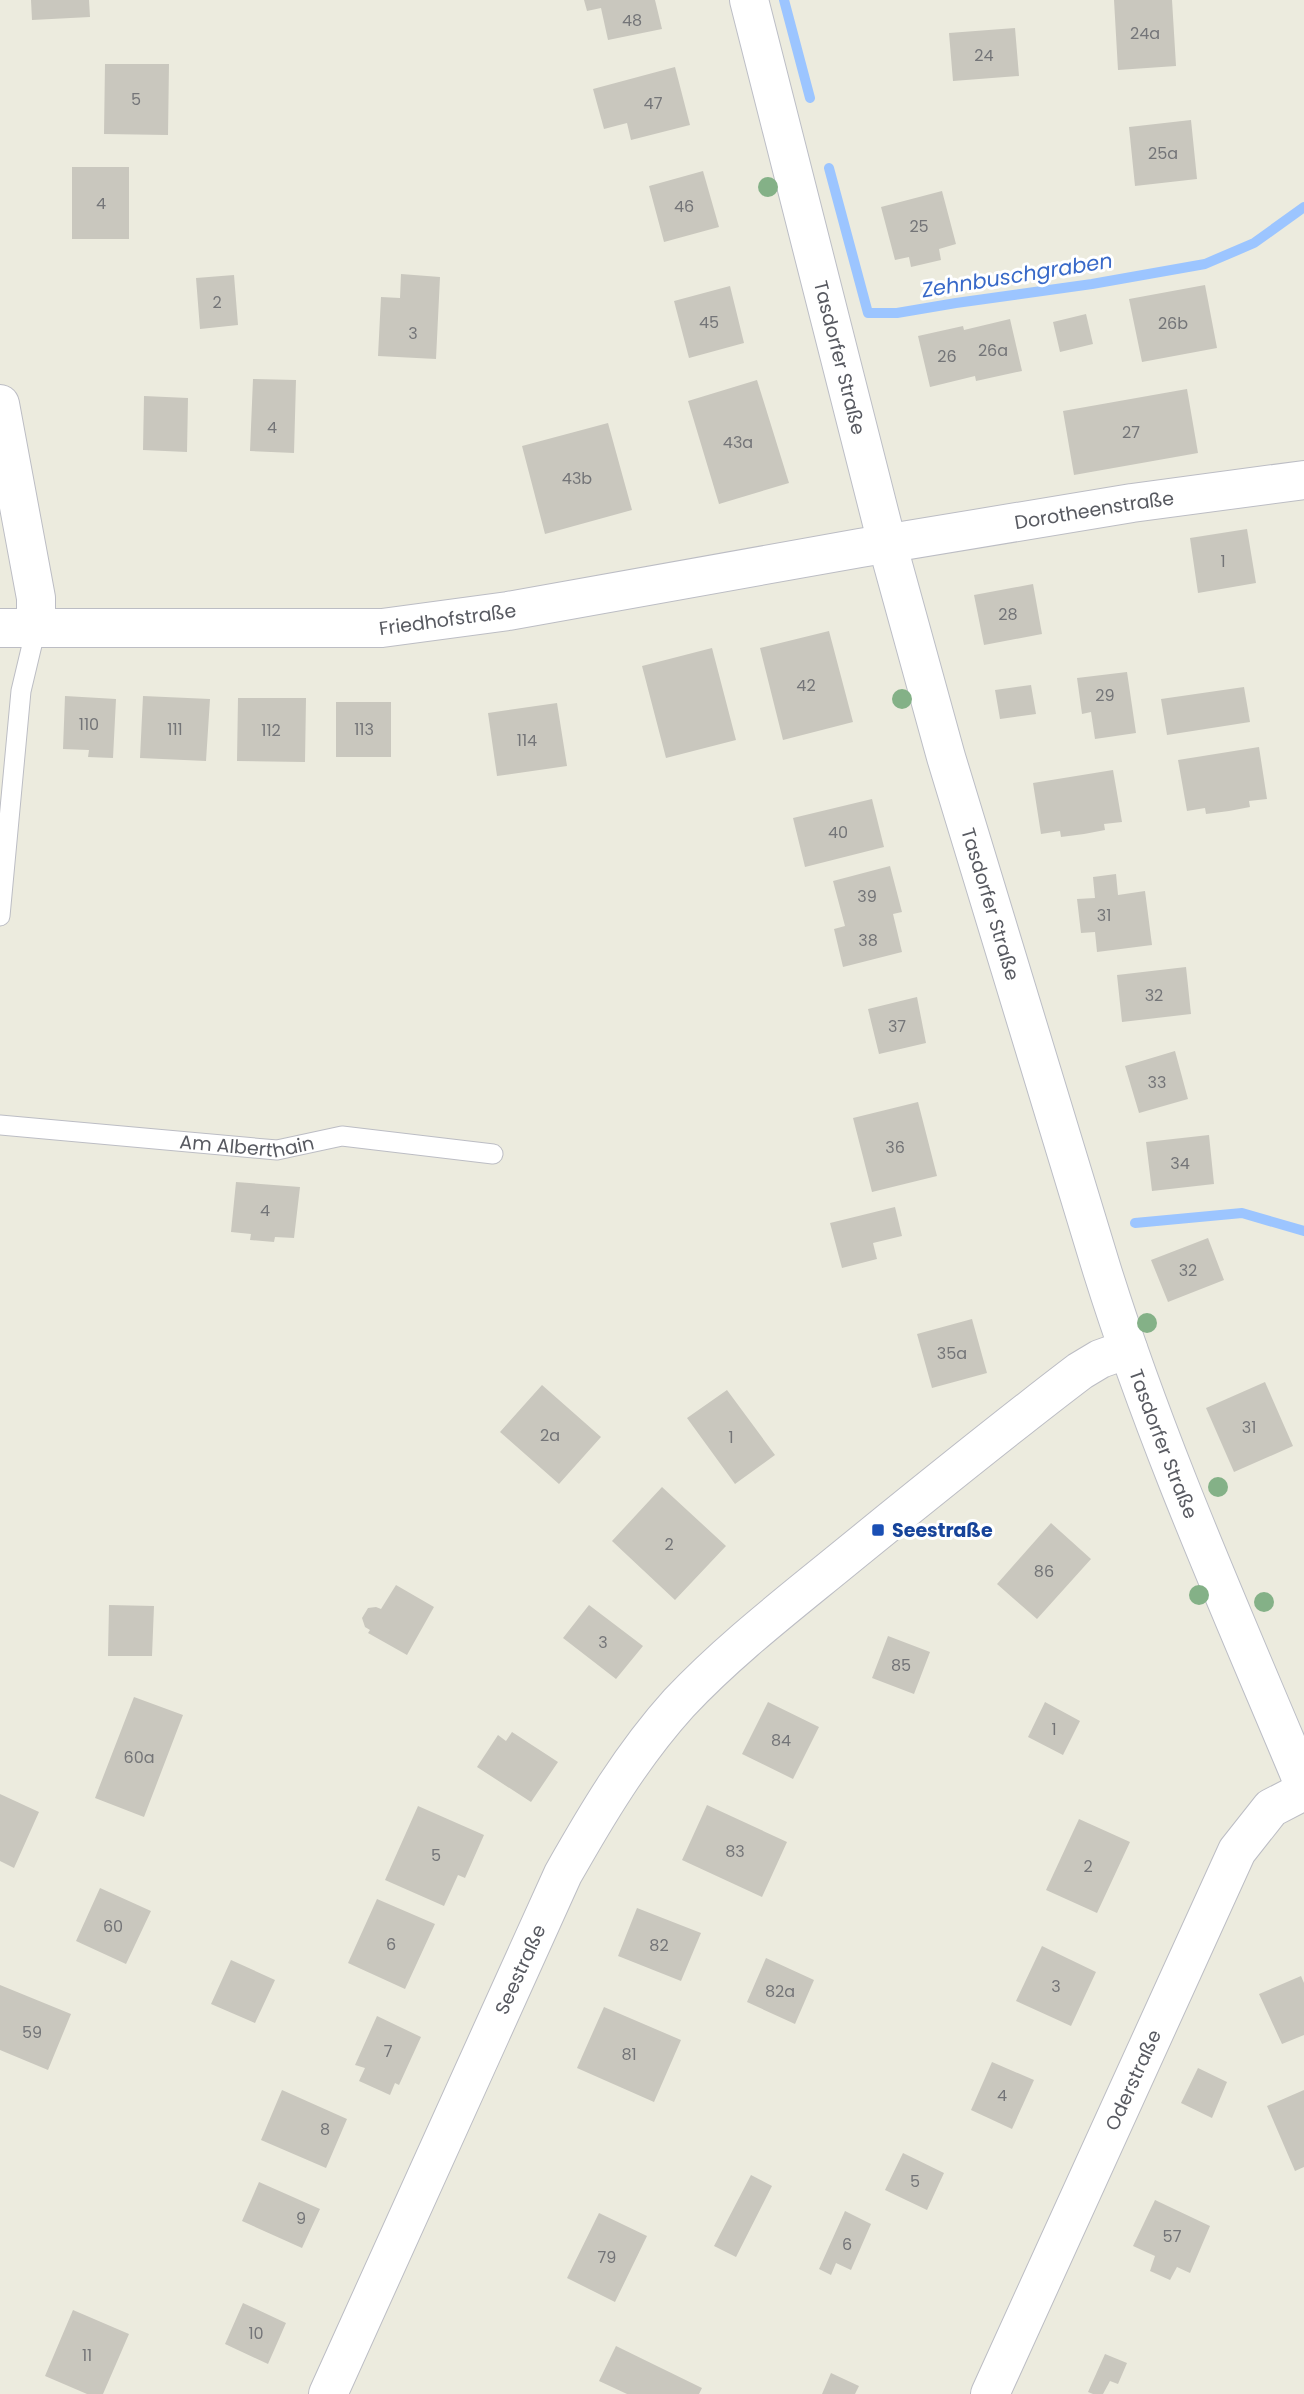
<svg xmlns="http://www.w3.org/2000/svg" width="1304" height="2394" font-family="Poppins,sans-serif">
<rect width="100%" height="100%" fill="#ecebde"/>
<g fill="none" stroke-linecap="round" stroke-linejoin="round">
<path stroke="#9cc5ff" stroke-width="10" d="M 784,0 L 810,98
M 829,168 L 868,313 L 897,313 L 956,303 L 1092,284 L 1205,264 L 1254,243 L 1304,207
M 1135,1223 L 1242,1213 L 1304,1231"/>
</g>
<path fill="#c9c7be" d="M 31,0 L 89,0 L 90,17 L 32,20 Z
M 584,0 L 655,0 L 662,29 L 608,40 L 601,8 L 587,11 Z
M 1114,0 L 1172,0 L 1176,66 L 1118,70 Z
M 1015,28 L 1019,76 L 953,81 L 949,33 Z
M 105,64 L 169,64 L 168,135 L 104,134 Z
M 675,67 L 690,125 L 631,140 L 627,123 L 604,129 L 593,89 Z
M 1191,120 L 1197,179 L 1135,186 L 1129,127 Z
M 72,167 L 129,167 L 129,239 L 72,239 Z
M 703,171 L 719,227 L 664,242 L 649,186 Z
M 942,191 L 956,244 L 939,249 L 941,260 L 911,267 L 909,257 L 895,260 L 881,207 Z
M 401,274 L 440,277 L 436,359 L 378,356 L 381,297 L 400,298 Z
M 234,275 L 238,325 L 200,329 L 196,278 Z
M 1205,285 L 1217,348 L 1142,362 L 1129,299 Z
M 730,286 L 744,343 L 689,358 L 674,301 Z
M 1086,314 L 1093,344 L 1060,352 L 1053,322 Z
M 1010,319 L 1022,371 L 976,381 L 975,376 L 930,387 L 918,336 L 963,326 L 964,330 Z
M 253,379 L 296,380 L 294,453 L 250,451 Z
M 757,380 L 789,483 L 719,504 L 688,401 Z
M 1187,389 L 1198,453 L 1074,475 L 1063,411 Z
M 144,396 L 188,398 L 187,452 L 143,450 Z
M 608,423 L 632,510 L 545,534 L 522,446 Z
M 1247,529 L 1256,583 L 1198,593 L 1190,538 Z
M 1033,584 L 1042,634 L 984,645 L 974,595 Z
M 829,631 L 853,722 L 783,740 L 760,648 Z
M 712,648 L 736,740 L 666,758 L 642,666 Z
M 1127,672 L 1136,733 L 1095,739 L 1091,712 L 1082,714 L 1077,678 Z
M 1031,685 L 1036,714 L 1000,719 L 995,690 Z
M 1244,687 L 1250,722 L 1167,735 L 1161,699 Z
M 65,696 L 116,699 L 113,758 L 88,757 L 89,750 L 63,749 Z
M 143,696 L 210,699 L 206,761 L 140,758 Z
M 238,698 L 306,698 L 305,762 L 237,761 Z
M 336,702 L 391,702 L 391,757 L 336,757 Z
M 557,703 L 567,766 L 497,776 L 488,713 Z
M 1259,747 L 1267,799 L 1249,801 L 1250,807 L 1229,811 L 1206,814 L 1205,808 L 1187,811 L 1178,760 Z
M 1113,770 L 1122,822 L 1104,824 L 1105,830 L 1084,834 L 1061,837 L 1060,831 L 1041,834 L 1033,783 Z
M 872,799 L 884,847 L 805,867 L 793,818 Z
M 890,866 L 902,912 L 893,914 L 902,952 L 843,967 L 834,929 L 845,926 L 833,881 Z
M 1116,874 L 1118,895 L 1145,891 L 1152,945 L 1097,952 L 1095,932 L 1081,933 L 1077,899 L 1095,898 L 1093,877 Z
M 1186,967 L 1191,1014 L 1122,1022 L 1117,975 Z
M 917,997 L 926,1043 L 879,1054 L 868,1009 Z
M 1175,1051 L 1188,1099 L 1139,1113 L 1125,1066 Z
M 918,1102 L 937,1176 L 872,1192 L 853,1118 Z
M 1209,1135 L 1214,1184 L 1152,1191 L 1146,1142 Z
M 236,1182 L 300,1187 L 294,1238 L 275,1237 L 274,1242 L 250,1240 L 251,1234 L 231,1232 Z
M 895,1207 L 902,1236 L 873,1243 L 877,1259 L 842,1268 L 830,1223 Z
M 1208,1238 L 1224,1280 L 1168,1302 L 1151,1260 Z
M 972,1319 L 987,1373 L 932,1388 L 917,1334 Z
M 1265,1382 L 1293,1446 L 1234,1472 L 1206,1408 Z
M 542,1385 L 601,1437 L 559,1484 L 500,1432 Z
M 727,1390 L 775,1455 L 735,1484 L 687,1418 Z
M 662,1487 L 726,1546 L 675,1600 L 612,1541 Z
M 1051,1523 L 1091,1559 L 1037,1619 L 997,1584 Z
M 396,1585 L 434,1607 L 407,1655 L 368,1633 L 370,1630 L 365,1627 L 362,1618 L 368,1608 L 376,1607 L 381,1609 Z
M 109,1605 L 154,1606 L 152,1656 L 108,1656 Z
M 589,1605 L 643,1646 L 616,1679 L 563,1638 Z
M 888,1636 L 930,1652 L 914,1694 L 872,1678 Z
M 134,1697 L 183,1715 L 144,1817 L 95,1798 Z
M 768,1702 L 819,1727 L 793,1779 L 742,1754 Z
M 1045,1702 L 1080,1721 L 1063,1755 L 1028,1737 Z
M 512,1732 L 558,1762 L 531,1802 L 477,1767 L 498,1735 L 506,1741 Z
M 0,1794 L 39,1812 L 14,1868 L 0,1861 Z
M 707,1805 L 787,1842 L 762,1897 L 682,1860 Z
M 418,1806 L 484,1835 L 465,1878 L 458,1875 L 444,1906 L 385,1880 Z
M 1079,1819 L 1130,1842 L 1097,1913 L 1046,1890 Z
M 100,1888 L 151,1911 L 126,1964 L 76,1941 Z
M 377,1899 L 435,1924 L 405,1989 L 348,1963 Z
M 637,1908 L 701,1933 L 681,1981 L 618,1956 Z
M 1042,1946 L 1096,1972 L 1071,2026 L 1016,2001 Z
M 766,1958 L 814,1980 L 795,2024 L 747,2002 Z
M 231,1960 L 275,1980 L 255,2023 L 211,2004 Z
M 1301,1976 L 1304,1983 L 1304,2035 L 1282,2044 L 1259,1994 Z
M 0,1985 L 71,2014 L 48,2070 L 0,2050 Z
M 604,2007 L 681,2040 L 654,2102 L 577,2068 Z
M 377,2016 L 421,2037 L 399,2085 L 395,2083 L 390,2095 L 359,2081 L 365,2068 L 355,2065 Z
M 992,2062 L 1034,2080 L 1012,2129 L 971,2110 Z
M 1198,2068 L 1227,2082 L 1212,2118 L 1181,2103 Z
M 282,2090 L 347,2119 L 326,2168 L 261,2140 Z
M 1304,2090 L 1304,2167 L 1295,2171 L 1267,2106 Z
M 903,2153 L 944,2173 L 927,2210 L 885,2190 Z
M 751,2175 L 772,2186 L 736,2257 L 714,2246 Z
M 259,2182 L 320,2209 L 302,2248 L 242,2221 Z
M 1155,2200 L 1210,2226 L 1190,2273 L 1177,2267 L 1170,2280 L 1150,2271 L 1155,2256 L 1133,2246 Z
M 845,2211 L 871,2224 L 851,2270 L 836,2263 L 831,2275 L 819,2269 Z
M 599,2213 L 647,2236 L 615,2302 L 567,2278 Z
M 243,2303 L 286,2323 L 268,2364 L 225,2344 Z
M 73,2310 L 129,2334 L 103,2394 L 87,2394 L 45,2376 Z
M 616,2346 L 702,2388 L 699,2394 L 627,2394 L 599,2381 Z
M 1105,2354 L 1127,2363 L 1118,2384 L 1110,2381 L 1103,2394 L 1093,2394 L 1088,2392 Z
M 831,2373 L 859,2386 L 855,2394 L 822,2394 Z"/>
<g fill="none" stroke-linecap="round" stroke-linejoin="round">
<defs>
<g id="service">
<path d="M 0,916 L 21,691 L 36,628"/>
<path id="s1" d="M 0,1125 L 277,1150 L 342,1136 L 493,1154"/>
</g>
<g id="minor">
<path d="M 0,404 L 36,598 L 36,628"/>
<path id="s2" d="M 0,628 L 382,628 L 508,611 L 860,548 L 1132,503 L 1304,480"/>
<path id="s3" d="M 328,2394 L 563,1874 C 597,1814 632,1755 679,1703 C 726,1653 781,1610 835,1566 C 916,1500 997,1434 1080,1371 L 1100,1359 L 1128,1349"/>
<path id="s4" d="M 990,2394 L 1237,1851 L 1271,1808 L 1304,1791"/>
</g>
<g id="secondary">
<path id="s5" d="M 749,0 L 887,543 L 946,757 L 1102,1270 C 1157,1446 1233,1615 1304,1785"/>
</g>
</defs>
<use href="#service" stroke="#bcbdc4" stroke-width="21"/>
<use href="#minor" stroke="#bcbdc4" stroke-width="40"/>
<use href="#secondary" stroke="#bcbec6" stroke-width="40"/>
<use href="#service" stroke="#fff" stroke-width="19"/>
<use href="#minor" stroke="#fff" stroke-width="38"/>
<use href="#secondary" stroke="#fff" stroke-width="38"/>
</g>
<g fill="#84b187">
<circle cx="768" cy="187" r="10"/>
<circle cx="902" cy="699" r="10"/>
<circle cx="1147" cy="1323" r="10"/>
<circle cx="1218" cy="1487" r="10"/>
<circle cx="1199" cy="1595" r="10"/>
<circle cx="1264" cy="1602" r="10"/>
</g>
<rect fill="#1a4fb4" stroke="#fff" stroke-width="2.5" x="871" y="1523" width="14" height="14" rx="3.5"/>
<g text-anchor="middle" dominant-baseline="central" stroke-width="6" stroke-linejoin="round" paint-order="stroke">
<g font-size="16" fill="#747578">
<text x="632" y="20">48</text>
<text x="1145" y="33">24a</text>
<text x="984" y="55">24</text>
<text x="136" y="99">5</text>
<text x="653" y="103">47</text>
<text x="1163" y="153">25a</text>
<text x="101" y="203">4</text>
<text x="684" y="206">46</text>
<text x="919" y="226">25</text>
<text x="217" y="302">2</text>
<text x="709" y="322">45</text>
<text x="1173" y="323">26b</text>
<text x="413" y="333">3</text>
<text x="993" y="350">26a</text>
<text x="947" y="356">26</text>
<text x="272" y="427">4</text>
<text x="1131" y="432">27</text>
<text x="738" y="442">43a</text>
<text x="577" y="478">43b</text>
<text x="1223" y="561">1</text>
<text x="1008" y="614">28</text>
<text x="806" y="685">42</text>
<text x="1105" y="695">29</text>
<text x="89" y="724">110</text>
<text x="175" y="729">111</text>
<text x="364" y="729">113</text>
<text x="271" y="730">112</text>
<text x="527" y="740">114</text>
<text x="838" y="832">40</text>
<text x="867" y="896">39</text>
<text x="1104" y="915">31</text>
<text x="868" y="940">38</text>
<text x="1154" y="995">32</text>
<text x="897" y="1026">37</text>
<text x="1157" y="1082">33</text>
<text x="895" y="1147">36</text>
<text x="1180" y="1163">34</text>
<text x="265" y="1210">4</text>
<text x="1188" y="1270">32</text>
<text x="952" y="1353">35a</text>
<text x="1249" y="1427">31</text>
<text x="550" y="1435">2a</text>
<text x="731" y="1437">1</text>
<text x="669" y="1544">2</text>
<text x="1044" y="1571">86</text>
<text x="603" y="1642">3</text>
<text x="901" y="1665">85</text>
<text x="1054" y="1729">1</text>
<text x="781" y="1740">84</text>
<text x="139" y="1757">60a</text>
<text x="735" y="1851">83</text>
<text x="436" y="1855">5</text>
<text x="1088" y="1866">2</text>
<text x="113" y="1926">60</text>
<text x="391" y="1944">6</text>
<text x="659" y="1945">82</text>
<text x="1056" y="1986">3</text>
<text x="780" y="1991">82a</text>
<text x="32" y="2032">59</text>
<text x="388" y="2051">7</text>
<text x="629" y="2054">81</text>
<text x="1002" y="2095">4</text>
<text x="325" y="2129">8</text>
<text x="915" y="2181">5</text>
<text x="301" y="2218">9</text>
<text x="1172" y="2236">57</text>
<text x="847" y="2244">6</text>
<text x="607" y="2257">79</text>
<text x="256" y="2333">10</text>
<text x="87" y="2355">11</text>
</g>
<g font-size="19" fill="#585a61" stroke="#fff">
<text stroke="none"><textPath href="#s5" startOffset="369">Tasdorfer Straße</textPath></text>
<text stroke="none"><textPath href="#s2" startOffset="1104">Dorotheenstraße</textPath></text>
<text stroke="none"><textPath href="#s2" startOffset="448">Friedhofstraße</textPath></text>
<text stroke="none"><textPath href="#s5" startOffset="936">Tasdorfer Straße</textPath></text>
<text stroke="none"><textPath href="#s1" startOffset="248">Am Alberthain</textPath></text>
<text stroke="none"><textPath href="#s5" startOffset="1503">Tasdorfer Straße</textPath></text>
<text stroke="none"><textPath href="#s3" startOffset="466">Seestraße</textPath></text>
<text stroke="none"><textPath href="#s4" startOffset="345">Oderstraße</textPath></text>
</g>
<g font-size="19" font-weight="bold" fill="#164399" stroke="#fff" text-anchor="start">
<text x="892" y="1530">Seestraße</text>
</g>
<g font-size="21" font-style="italic" fill="#3869c8" stroke="#fff">
<text transform="translate(1017 275) rotate(-9)">Zehnbuschgraben</text>
</g>
</g>
</svg>
